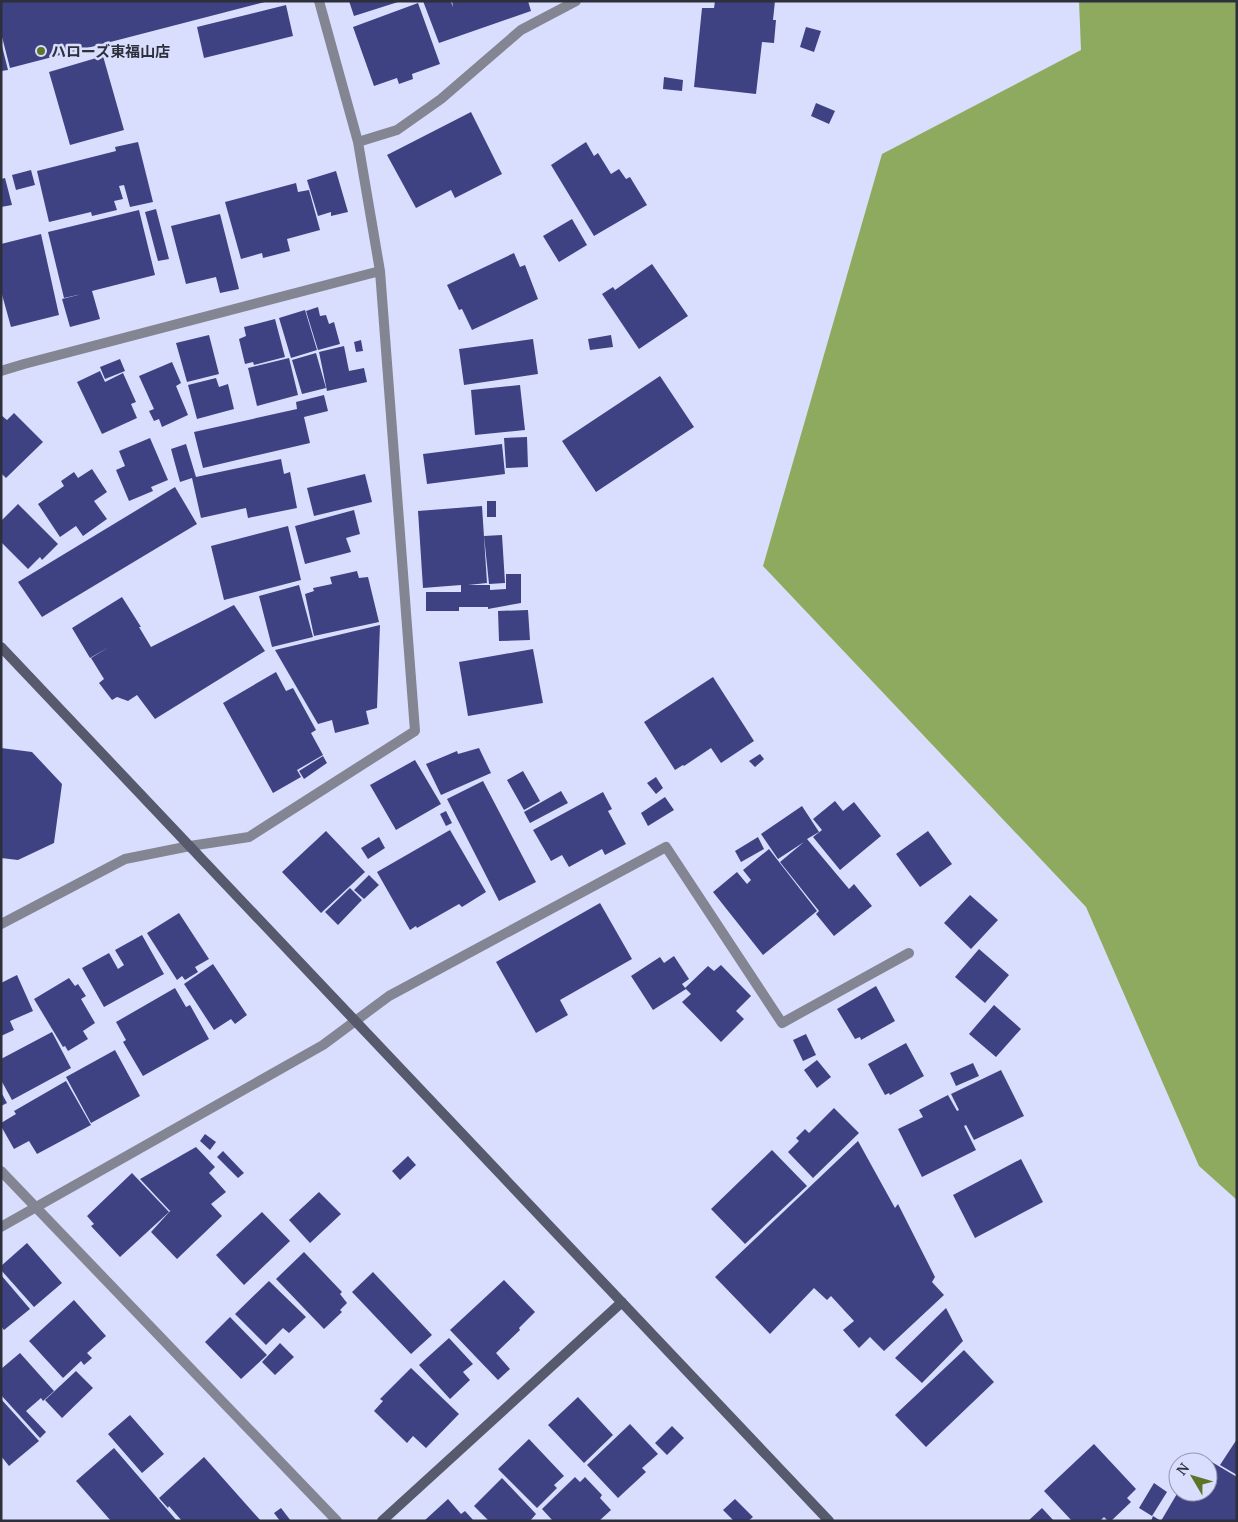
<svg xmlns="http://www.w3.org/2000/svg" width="1238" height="1522" font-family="'PT Serif','Noto Sans JP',serif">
<rect width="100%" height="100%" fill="#d9defe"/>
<path fill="#8eaa5f" d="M 1079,1 L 1237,1 L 1237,1200 L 1199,1166 L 1086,907 L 763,566 L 882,154 L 1081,50 Z"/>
<path fill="#3f4282" d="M 1,1 L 265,1 L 265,2 L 10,68 L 1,33 Z
M 349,1 L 398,1 L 398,2 L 354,16 Z
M 423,1 L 451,2 L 453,7 L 452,1 L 528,1 L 531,11 L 439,43 Z
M 715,1 L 775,1 L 773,20 L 776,20 L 774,43 L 762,42 L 756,94 L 694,87 L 702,8 L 714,8 Z
M 418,3 L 440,64 L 412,74 L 413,79 L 399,84 L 397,78 L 374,86 L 353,27 Z
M 286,5 L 293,36 L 204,58 L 197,27 Z
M 806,27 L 821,31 L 814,52 L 800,47 Z
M 2,46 L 8,70 L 1,71 L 1,47 Z
M 103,56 L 124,130 L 70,145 L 49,72 Z
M 664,77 L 683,80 L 682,91 L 663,89 Z
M 816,103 L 835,111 L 829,124 L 811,116 Z
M 471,112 L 502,174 L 455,198 L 451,190 L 416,208 L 387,155 Z
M 138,142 L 153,202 L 130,207 L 124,185 L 119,186 L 123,199 L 114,201 L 117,210 L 92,216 L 91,212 L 49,222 L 37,171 L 116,151 L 115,147 Z
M 586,142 L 594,156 L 598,153 L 611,174 L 619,169 L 626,179 L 630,177 L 647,205 L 594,236 L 551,165 Z
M 31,170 L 35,185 L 16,190 L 12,175 Z
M 336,171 L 348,212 L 331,216 L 331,212 L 318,216 L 307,180 Z
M 5,178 L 12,205 L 1,207 L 1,179 Z
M 296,183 L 298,192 L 309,190 L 320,230 L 287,239 L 290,251 L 263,258 L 262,253 L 241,259 L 225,202 Z
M 156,209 L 169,259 L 158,261 L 145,212 Z
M 139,210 L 155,275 L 92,291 L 100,319 L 70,327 L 62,299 L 82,294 L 64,298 L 48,232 Z
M 220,214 L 239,289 L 220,293 L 216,277 L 186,284 L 171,226 Z
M 572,219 L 587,245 L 559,262 L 543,236 Z
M 41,234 L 59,315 L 11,327 L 1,291 L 1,244 Z
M 514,253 L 520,267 L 525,265 L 538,299 L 472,330 L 462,309 L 459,310 L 447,285 Z
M 652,264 L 688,316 L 639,349 L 602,294 L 613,287 L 615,290 Z
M 318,307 L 320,316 L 326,315 L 329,324 L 334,322 L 340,344 L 318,350 L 306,311 Z
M 305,310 L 317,350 L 291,358 L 279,318 Z
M 275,319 L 285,357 L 254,365 L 253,362 L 245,364 L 239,339 L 246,336 L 244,327 Z
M 209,335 L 219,374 L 187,382 L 176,343 Z
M 611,335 L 613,347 L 590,350 L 588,339 Z
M 533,339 L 538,374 L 464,385 L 459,349 Z
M 361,340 L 363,351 L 356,352 L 354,342 Z
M 344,346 L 349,371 L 364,368 L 367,382 L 327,391 L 319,352 Z
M 316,353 L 326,388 L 302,394 L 292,360 Z
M 289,358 L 298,395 L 257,406 L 248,368 Z
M 120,359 L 125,371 L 105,379 L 100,367 Z
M 172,362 L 181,383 L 176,386 L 188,415 L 162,427 L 159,419 L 154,421 L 149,411 L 154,409 L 139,376 Z
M 100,371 L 105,382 L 123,373 L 136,402 L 131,404 L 137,418 L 102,434 L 77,382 Z
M 660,376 L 694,427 L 596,492 L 562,441 Z
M 216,378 L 219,387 L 228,384 L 234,409 L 197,419 L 188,385 Z
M 520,385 L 525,430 L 475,435 L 471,390 Z
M 324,395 L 328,411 L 304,417 L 310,443 L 203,468 L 194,432 L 297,409 L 296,402 Z
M 14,413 L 43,442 L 6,478 L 1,473 L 1,415 L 7,420 Z
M 527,437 L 528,467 L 506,468 L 504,438 Z
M 150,438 L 168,480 L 151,487 L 153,491 L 129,501 L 116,470 L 125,466 L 119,451 Z
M 186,444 L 196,477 L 281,459 L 284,474 L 290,472 L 297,508 L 248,518 L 246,508 L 201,518 L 192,478 L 180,482 L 171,449 Z
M 502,444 L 505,474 L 427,484 L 423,454 Z
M 92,469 L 107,492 L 94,501 L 107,519 L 83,536 L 76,526 L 60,537 L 38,504 L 64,486 L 61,481 L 74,472 L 78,478 Z
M 365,474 L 372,502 L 314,516 L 307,488 Z
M 175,487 L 197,524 L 42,617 L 18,582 Z
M 487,501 L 496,501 L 496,517 L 487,517 Z
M 18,504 L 58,544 L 42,560 L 40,557 L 28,569 L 1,542 L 1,521 Z
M 482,506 L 487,583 L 468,585 L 490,585 L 490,590 L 506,589 L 506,574 L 521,574 L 521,603 L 488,609 L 488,607 L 459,607 L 459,611 L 426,611 L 426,592 L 461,592 L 461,585 L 423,588 L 418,511 Z
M 354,510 L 360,534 L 346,538 L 351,552 L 305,564 L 295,526 Z
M 288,526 L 301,580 L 224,600 L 211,546 Z
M 502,535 L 505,583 L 489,584 L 484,536 Z
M 357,571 L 359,578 L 368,577 L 379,622 L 314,636 L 305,594 L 314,591 L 313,588 L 332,584 L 330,577 Z
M 299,585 L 313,637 L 272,647 L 259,596 Z
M 122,597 L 141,627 L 139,627 L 151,647 L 234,605 L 265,651 L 155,719 L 137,695 L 128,701 L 117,697 L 112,700 L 99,683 L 104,679 L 91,658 L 109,647 L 90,658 L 72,628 Z
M 528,610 L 530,640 L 499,641 L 498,611 Z
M 380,625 L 377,708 L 366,711 L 369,724 L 335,733 L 332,720 L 318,724 L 275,650 Z
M 533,649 L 543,703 L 468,716 L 459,662 Z
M 276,672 L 286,691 L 293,688 L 316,730 L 311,733 L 323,755 L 297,770 L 301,777 L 273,793 L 223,703 Z
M 713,677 L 754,741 L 721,763 L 711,748 L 684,766 L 683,765 L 675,770 L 644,722 Z
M 1,748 L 32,752 L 62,784 L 54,843 L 18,860 L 1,858 Z
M 479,748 L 491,773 L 441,795 L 426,764 L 457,751 L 458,754 Z
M 760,754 L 764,759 L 755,767 L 749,761 Z
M 323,756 L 327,763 L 304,779 L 299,771 Z
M 415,760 L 441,804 L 396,830 L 370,785 Z
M 523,771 L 540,801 L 524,810 L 507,780 Z
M 656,777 L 663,788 L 656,794 L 647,783 Z
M 483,781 L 536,882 L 499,901 L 447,799 Z
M 561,791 L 568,803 L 530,823 L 524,812 Z
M 603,792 L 612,809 L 608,811 L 626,844 L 605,855 L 602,849 L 569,867 L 562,855 L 551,861 L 533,830 Z
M 665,797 L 674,810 L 648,826 L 641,813 Z
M 835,801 L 843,811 L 854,802 L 881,836 L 840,870 L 813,837 L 822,830 L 813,819 Z
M 802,806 L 819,832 L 807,839 L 849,889 L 854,884 L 872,906 L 834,936 L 816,914 L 819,911 L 780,862 L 804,842 L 778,859 L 761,834 Z
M 446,811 L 452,823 L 446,826 L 440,814 Z
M 450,830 L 486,892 L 462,907 L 459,904 L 417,928 L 416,926 L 410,930 L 377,872 Z
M 326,831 L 365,872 L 321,913 L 282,872 Z
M 928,831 L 952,864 L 920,887 L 896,854 Z
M 379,837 L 385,848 L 368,859 L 361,848 Z
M 758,837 L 764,849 L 741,862 L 735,851 Z
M 769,849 L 817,911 L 763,955 L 713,892 L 737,872 L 747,884 L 751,880 L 743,870 Z
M 369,875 L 379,885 L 364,899 L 354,890 Z
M 350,888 L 362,900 L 338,925 L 325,912 Z
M 970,895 L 998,920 L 971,949 L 944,923 Z
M 600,903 L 632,959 L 560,1000 L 568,1015 L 536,1033 L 496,962 Z
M 179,913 L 209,959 L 195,967 L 198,972 L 185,980 L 182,976 L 177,980 L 147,933 Z
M 142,935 L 164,974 L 104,1007 L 82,968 L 109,953 L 118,969 L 124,965 L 115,950 Z
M 979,949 L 1009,975 L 985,1003 L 955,977 Z
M 674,956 L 689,979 L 682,984 L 686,989 L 653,1010 L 631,976 L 660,957 L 664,963 Z
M 213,964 L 247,1015 L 235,1024 L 231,1019 L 214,1030 L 184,984 Z
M 721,965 L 751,996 L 736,1011 L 744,1019 L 721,1042 L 682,1002 L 691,994 L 685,988 L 708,966 L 714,971 Z
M 17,975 L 33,1011 L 10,1021 L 14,1030 L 1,1036 L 1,983 Z
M 69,978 L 75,986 L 78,984 L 86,996 L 81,999 L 95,1023 L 83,1031 L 88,1039 L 68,1051 L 65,1046 L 63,1047 L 34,999 Z
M 876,986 L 895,1021 L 861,1040 L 860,1037 L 855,1039 L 837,1009 Z
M 175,988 L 186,1007 L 190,1005 L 209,1039 L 143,1076 L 123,1042 L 126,1040 L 116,1022 Z
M 994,1005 L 1021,1029 L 996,1057 L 969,1034 Z
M 52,1032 L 71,1068 L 12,1100 L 1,1080 L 1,1059 Z
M 806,1034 L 816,1055 L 803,1061 L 793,1040 Z
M 906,1043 L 924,1076 L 890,1095 L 889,1093 L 885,1095 L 868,1064 Z
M 115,1050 L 140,1096 L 91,1123 L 66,1077 Z
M 817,1060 L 831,1077 L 817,1088 L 804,1070 Z
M 973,1063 L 979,1076 L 956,1086 L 950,1073 Z
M 1001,1070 L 1024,1116 L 974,1140 L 966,1125 L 964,1126 L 976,1150 L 922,1177 L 898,1129 L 923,1117 L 919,1110 L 948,1095 L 957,1111 L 959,1110 L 951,1094 Z
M 66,1081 L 91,1125 L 37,1154 L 29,1141 L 14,1149 L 1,1126 L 1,1123 L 16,1114 L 14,1111 Z
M 1,1092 L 7,1103 L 1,1106 Z
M 834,1108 L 859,1133 L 813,1178 L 788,1152 L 799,1141 L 796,1138 L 805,1129 L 809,1133 Z
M 205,1134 L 216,1142 L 210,1150 L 200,1141 Z
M 858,1141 L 895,1208 L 898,1204 L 935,1277 L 932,1282 L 944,1295 L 884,1351 L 870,1337 L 859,1348 L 843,1330 L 854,1321 L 831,1296 L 827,1300 L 814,1288 L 770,1334 L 715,1277 Z
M 196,1147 L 215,1167 L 209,1173 L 226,1192 L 211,1204 L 222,1216 L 177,1259 L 151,1232 L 172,1209 L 170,1211 L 140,1179 Z
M 772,1150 L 807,1186 L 745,1244 L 711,1209 Z
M 223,1151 L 244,1173 L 238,1178 L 217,1157 Z
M 408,1156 L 416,1165 L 400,1180 L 392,1171 Z
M 1021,1159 L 1043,1202 L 975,1238 L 953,1195 Z
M 132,1173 L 169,1212 L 120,1257 L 91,1226 L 94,1224 L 87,1216 Z
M 319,1192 L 341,1214 L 310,1243 L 289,1220 Z
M 262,1212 L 290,1241 L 244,1285 L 216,1255 Z
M 27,1243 L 62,1283 L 34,1307 L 1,1270 L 1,1266 Z
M 304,1252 L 342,1292 L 340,1294 L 347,1303 L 340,1310 L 342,1312 L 324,1329 L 276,1279 Z
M 373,1272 L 432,1335 L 411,1354 L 352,1292 Z
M 1,1275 L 30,1309 L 4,1330 L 1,1326 Z
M 504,1280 L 535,1312 L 519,1328 L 520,1330 L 496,1353 L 510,1369 L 498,1380 L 450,1330 Z
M 269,1281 L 306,1317 L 289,1333 L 283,1328 L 266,1345 L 235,1314 Z
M 74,1300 L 106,1336 L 87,1353 L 92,1358 L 84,1365 L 81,1361 L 63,1378 L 29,1341 Z
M 946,1308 L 963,1341 L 922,1383 L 895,1358 Z
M 230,1317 L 267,1355 L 241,1379 L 205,1342 Z
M 449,1338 L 473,1364 L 463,1372 L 470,1380 L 450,1399 L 419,1365 Z
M 280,1343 L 294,1357 L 275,1375 L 262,1362 Z
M 964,1350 L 994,1382 L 926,1447 L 895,1415 Z
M 20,1353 L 54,1391 L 43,1401 L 41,1398 L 26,1411 L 46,1432 L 40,1438 L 1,1395 L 1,1369 Z
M 411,1368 L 459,1414 L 426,1448 L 413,1436 L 407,1443 L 374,1411 L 383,1401 L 380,1399 Z
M 76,1371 L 93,1388 L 62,1418 L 45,1400 Z
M 578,1397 L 613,1435 L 584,1463 L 548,1425 Z
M 1,1399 L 39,1441 L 9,1466 L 1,1456 Z
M 130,1415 L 164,1454 L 142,1473 L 108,1434 Z
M 630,1424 L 658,1454 L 642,1468 L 646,1472 L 618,1498 L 587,1465 Z
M 672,1426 L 684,1438 L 667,1455 L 655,1443 Z
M 529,1439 L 564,1476 L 554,1485 L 557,1488 L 537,1508 L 498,1469 Z
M 1237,1439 L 1237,1475 L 1220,1465 Z
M 1094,1444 L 1136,1489 L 1127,1498 L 1131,1502 L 1111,1521 L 1108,1521 L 1104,1517 L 1100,1521 L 1072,1521 L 1044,1491 Z
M 114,1448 L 177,1521 L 111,1521 L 76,1481 Z
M 1200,1455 L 1237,1477 L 1236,1502 L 1237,1502 L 1237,1521 L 1151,1521 L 1153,1516 L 1161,1521 L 1178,1492 L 1208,1492 L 1208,1462 L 1196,1462 Z
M 204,1457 L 261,1521 L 182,1521 L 169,1506 L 168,1508 L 159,1498 Z
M 575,1477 L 580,1482 L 585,1477 L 602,1495 L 600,1498 L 611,1510 L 599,1521 L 553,1521 L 542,1509 Z
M 502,1478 L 536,1514 L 530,1521 L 489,1521 L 474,1506 Z
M 1154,1483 L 1167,1492 L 1152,1516 L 1139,1508 Z
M 448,1499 L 461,1514 L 465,1511 L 474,1521 L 424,1521 Z
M 735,1499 L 753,1517 L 748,1521 L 734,1521 L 723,1510 Z
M 281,1508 L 291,1521 L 280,1521 L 274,1513 Z
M 1042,1508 L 1054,1521 L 1028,1521 Z"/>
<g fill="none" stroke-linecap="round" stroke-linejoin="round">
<path stroke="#838592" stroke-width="10" d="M 358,142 L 397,130 L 441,99 L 521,30 L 576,1
M 1,371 L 24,364 L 380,271
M 1,924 L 125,859 L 190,846 L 249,837 L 415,731 L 380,271 L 358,142 L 319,1
M 1,1171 L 337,1521
M 1,1227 L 323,1045 L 389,996 L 666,847 L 782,1023 L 909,953"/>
<path stroke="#575a6c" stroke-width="10" d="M 1,647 L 829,1521
M 382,1521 L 622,1302"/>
</g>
<circle fill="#5c7629" stroke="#d9defe" stroke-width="2" cx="41" cy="51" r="5"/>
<g text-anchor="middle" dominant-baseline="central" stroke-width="5" stroke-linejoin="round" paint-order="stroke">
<g font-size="15" font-weight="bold" fill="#2d2f3b" stroke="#d9defe" text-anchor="start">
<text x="51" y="51">ハローズ東福山店</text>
</g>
</g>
<rect width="1238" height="1522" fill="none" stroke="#2d2f3b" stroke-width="5"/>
<g transform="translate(1193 1477) rotate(308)"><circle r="24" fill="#d9defe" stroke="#9498b0"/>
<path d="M0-4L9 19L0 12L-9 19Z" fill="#5c7629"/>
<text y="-8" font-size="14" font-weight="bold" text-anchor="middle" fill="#2d2f3b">N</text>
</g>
</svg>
